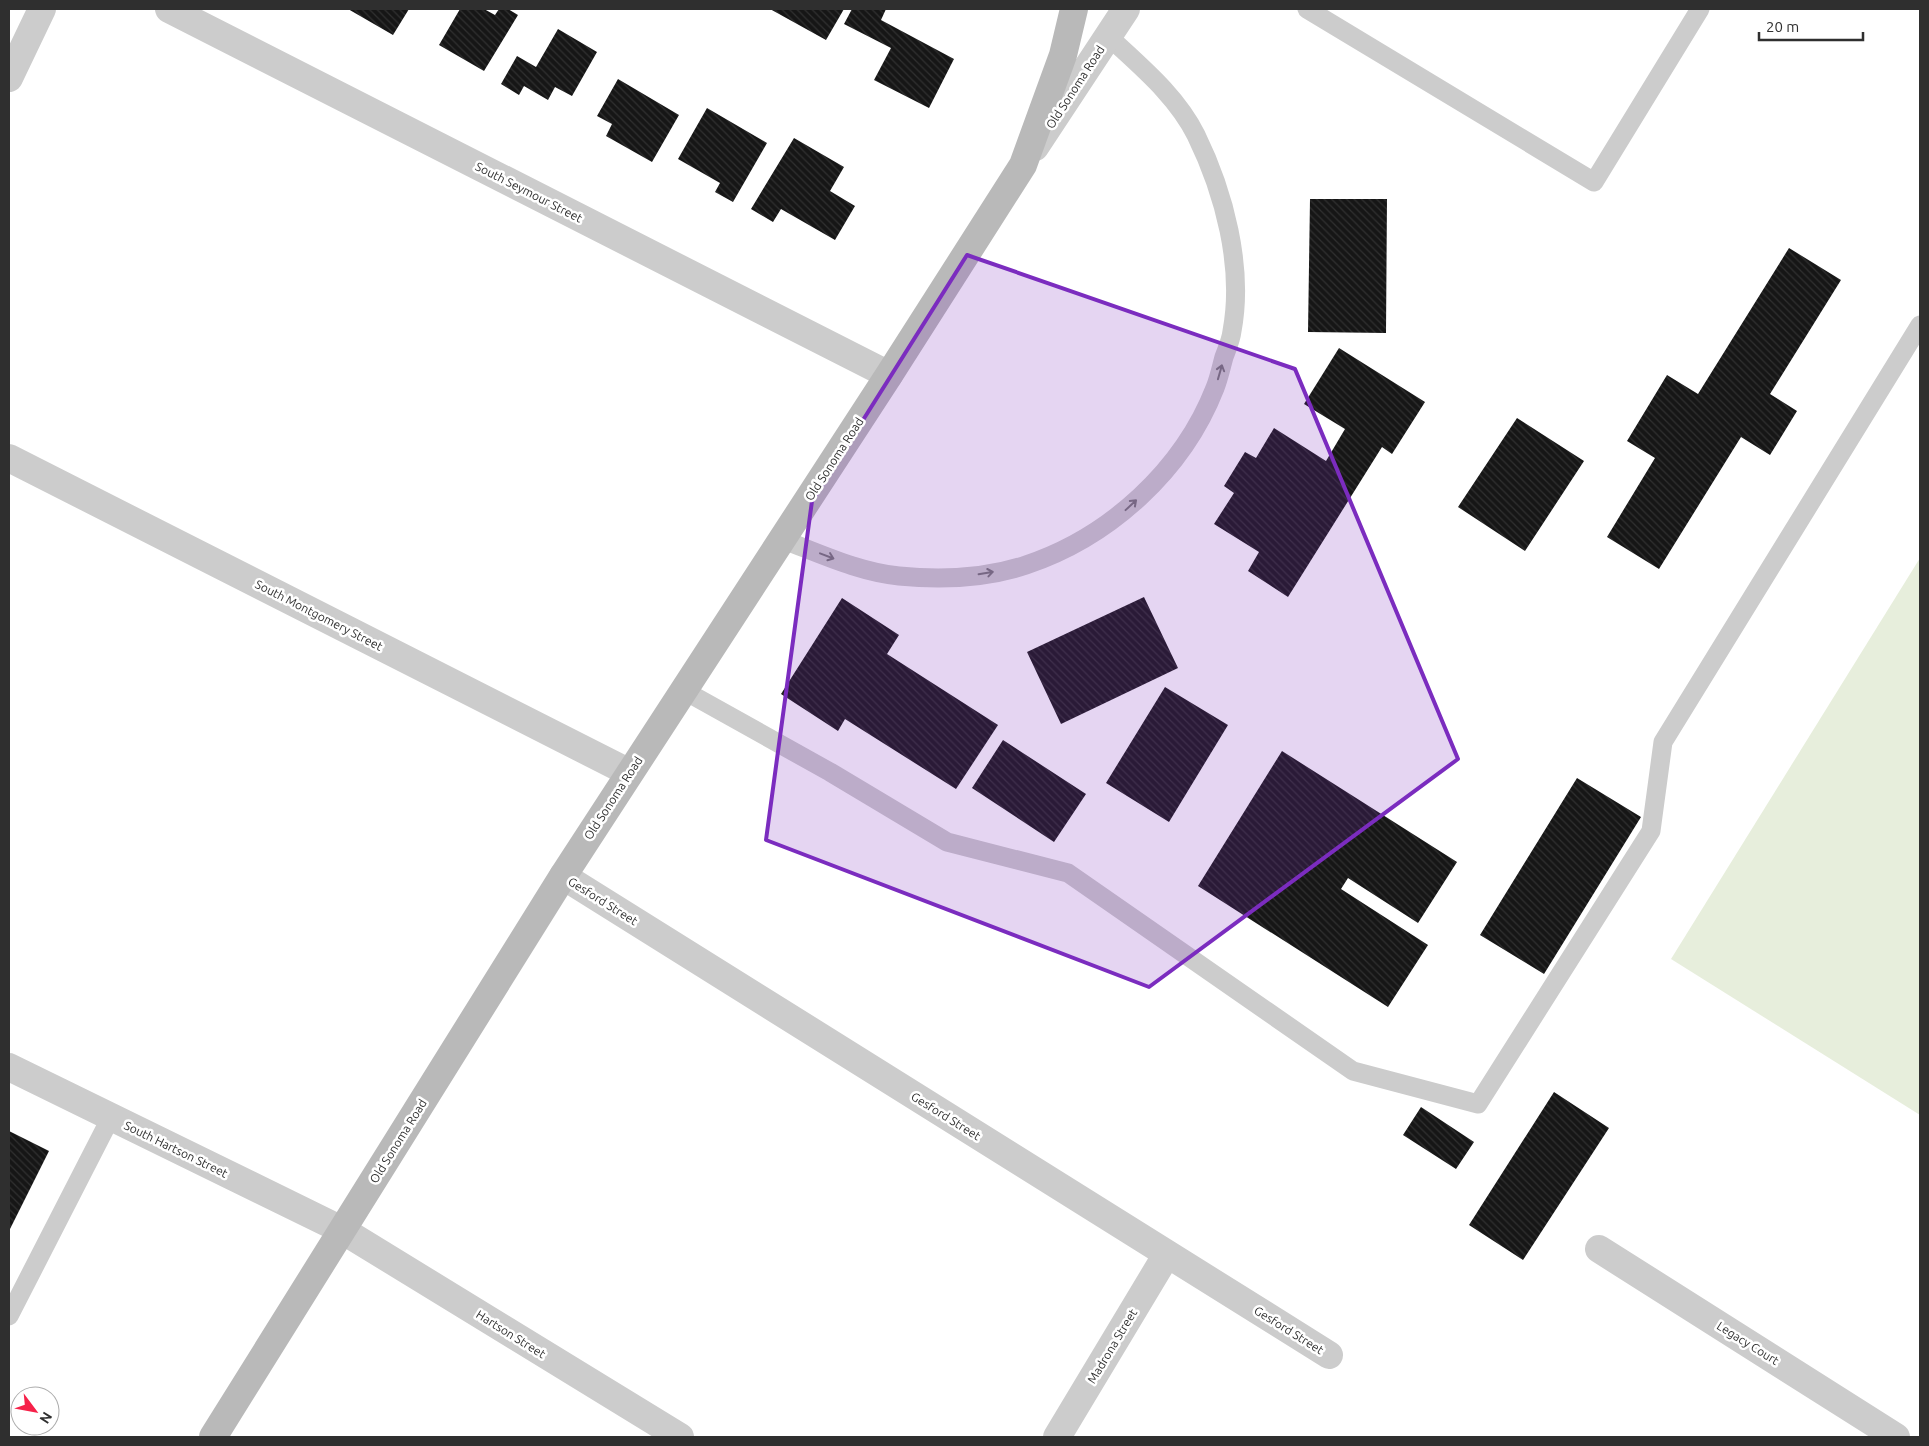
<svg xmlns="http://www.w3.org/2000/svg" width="1929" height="1446" font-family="Ubuntu,sans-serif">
<defs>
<pattern id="building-back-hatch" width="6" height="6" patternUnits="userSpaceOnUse" patternTransform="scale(1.25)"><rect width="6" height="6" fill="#161616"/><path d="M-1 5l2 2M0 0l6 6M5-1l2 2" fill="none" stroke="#303030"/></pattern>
</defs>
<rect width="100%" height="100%" fill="#fff"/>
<path fill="#e7eedc" d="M 1920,558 L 1920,1115 L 1671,959 Z"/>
<path fill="url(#building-back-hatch)" d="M 348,9 L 409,9 L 393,35 Z
M 460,9 L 484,9 L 495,15 L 499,9 L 508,9 L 518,15 L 484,71 L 439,45 Z
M 770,9 L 844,9 L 826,40 Z
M 852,9 L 886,9 L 881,20 L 954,59 L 929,108 L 874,80 L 891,48 L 844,24 Z
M 558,29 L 597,52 L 572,96 L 555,87 L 548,100 L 524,86 L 519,95 L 501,84 L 517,56 L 536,67 Z
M 618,79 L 679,115 L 652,162 L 606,136 L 612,124 L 597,116 Z
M 707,108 L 767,143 L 733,202 L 715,192 L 720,183 L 678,159 Z
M 794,138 L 844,167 L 830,191 L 855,206 L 835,240 L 781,209 L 773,222 L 751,209 Z
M 1310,199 L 1387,199 L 1386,333 L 1308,332 Z
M 1789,248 L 1841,280 L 1770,394 L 1797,411 L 1770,455 L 1741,437 L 1659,569 L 1607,537 L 1655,458 L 1627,441 L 1667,375 L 1698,394 Z
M 1339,348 L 1425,402 L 1392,454 L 1382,447 L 1288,597 L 1248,571 L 1259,552 L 1214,524 L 1234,493 L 1224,486 L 1245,452 L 1256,458 L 1274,428 L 1326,461 L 1345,429 L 1304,404 Z
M 1517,418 L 1584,461 L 1525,551 L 1458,507 Z
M 1144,597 L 1178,668 L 1061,724 L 1027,652 Z
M 842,598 L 899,635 L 887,654 L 998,725 L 956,789 L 845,719 L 838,731 L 781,694 Z
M 1165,687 L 1228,725 L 1169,822 L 1106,783 Z
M 1003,740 L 1086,794 L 1054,842 L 972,788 Z
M 1282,751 L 1457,862 L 1418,923 L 1348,878 L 1341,889 L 1428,945 L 1388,1007 L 1198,886 Z
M 1577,778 L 1641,817 L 1544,974 L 1480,935 Z
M 1554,1092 L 1609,1128 L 1523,1260 L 1469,1225 Z
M 1421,1107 L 1474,1142 L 1456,1169 L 1403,1135 Z
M 9,1131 L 49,1151 L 9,1231 Z"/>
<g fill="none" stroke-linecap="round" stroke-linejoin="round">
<path stroke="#ccc" stroke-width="19" d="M 1307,9 L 1594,182 L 1700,9
M 781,539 C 819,553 858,572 899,576 C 941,580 987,578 1026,565 C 1110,537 1183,470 1215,388 C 1219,378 1221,368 1224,357 C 1227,349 1231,340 1232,331 C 1244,267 1224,192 1196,135 C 1176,95 1140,66 1108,36
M 683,690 L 830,772 L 947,842 L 1068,873 L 1353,1071 L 1478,1104 L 1651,831 L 1663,742 L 1920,325
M 9,1316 L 111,1117"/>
<path stroke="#ccc" stroke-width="28" d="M 169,9 L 889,375
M 9,78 L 42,9
M 1035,147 L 1126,9
M 9,458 L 628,772
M 563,876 L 1329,1355
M 9,1067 L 342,1230 L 680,1437
M 1599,1249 L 1896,1437
M 1057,1437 L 1167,1254"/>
<path stroke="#b9b9b9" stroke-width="28" d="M 213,1437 L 563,876 L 889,375 L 1023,165 L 1063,55 L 1074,9"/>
</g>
<defs><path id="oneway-shaft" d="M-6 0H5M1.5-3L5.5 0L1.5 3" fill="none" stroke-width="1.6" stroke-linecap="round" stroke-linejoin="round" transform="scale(1.25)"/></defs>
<g stroke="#767676">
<use href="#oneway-shaft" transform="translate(1220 372) rotate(-74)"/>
<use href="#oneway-shaft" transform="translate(1131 505) rotate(-43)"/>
<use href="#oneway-shaft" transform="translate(827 556) rotate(21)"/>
<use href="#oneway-shaft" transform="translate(986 573) rotate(-9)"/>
</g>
<path fill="#7b2cbf" fill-opacity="0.2" stroke="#7b2cbf" stroke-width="4" stroke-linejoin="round" d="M 967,255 L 1295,369 L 1458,759 L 1149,987 L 766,840 L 812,501 Z"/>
<g text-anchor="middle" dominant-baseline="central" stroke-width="5" stroke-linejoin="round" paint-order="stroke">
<g font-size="12" fill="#2f2f2f" stroke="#fff">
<text transform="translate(1075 87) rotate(-57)">Old Sonoma Road</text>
<text transform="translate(529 192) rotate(27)">South Seymour Street</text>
<text transform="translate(834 459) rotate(-57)">Old Sonoma Road</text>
<text transform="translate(319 615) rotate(27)">South Montgomery Street</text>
<text transform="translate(613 798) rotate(-57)">Old Sonoma Road</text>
<text transform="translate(603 901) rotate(32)">Gesford Street</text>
<text transform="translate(946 1116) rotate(32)">Gesford Street</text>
<text transform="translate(398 1141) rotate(-58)">Old Sonoma Road</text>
<text transform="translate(176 1149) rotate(26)">South Hartson Street</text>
<text transform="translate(1289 1330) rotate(32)">Gesford Street</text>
<text transform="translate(511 1334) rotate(32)">Hartson Street</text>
<text transform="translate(1748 1343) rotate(32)">Legacy Court</text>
<text transform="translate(1112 1346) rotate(-59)">Madrona Street</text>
</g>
</g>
<rect width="1929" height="1446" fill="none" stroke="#2f2f2f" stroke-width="20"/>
<g transform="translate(35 1411) rotate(122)"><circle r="24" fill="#ffffff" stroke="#acacac"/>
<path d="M0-4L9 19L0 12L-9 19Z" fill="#f62149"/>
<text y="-8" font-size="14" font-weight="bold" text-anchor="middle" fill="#2f2f2f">N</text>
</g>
<path d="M1759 32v8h104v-8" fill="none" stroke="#2f2f2f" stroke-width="2.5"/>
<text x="1766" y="32" font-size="15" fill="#2f2f2f" stroke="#ffffff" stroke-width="4" paint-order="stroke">20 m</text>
</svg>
